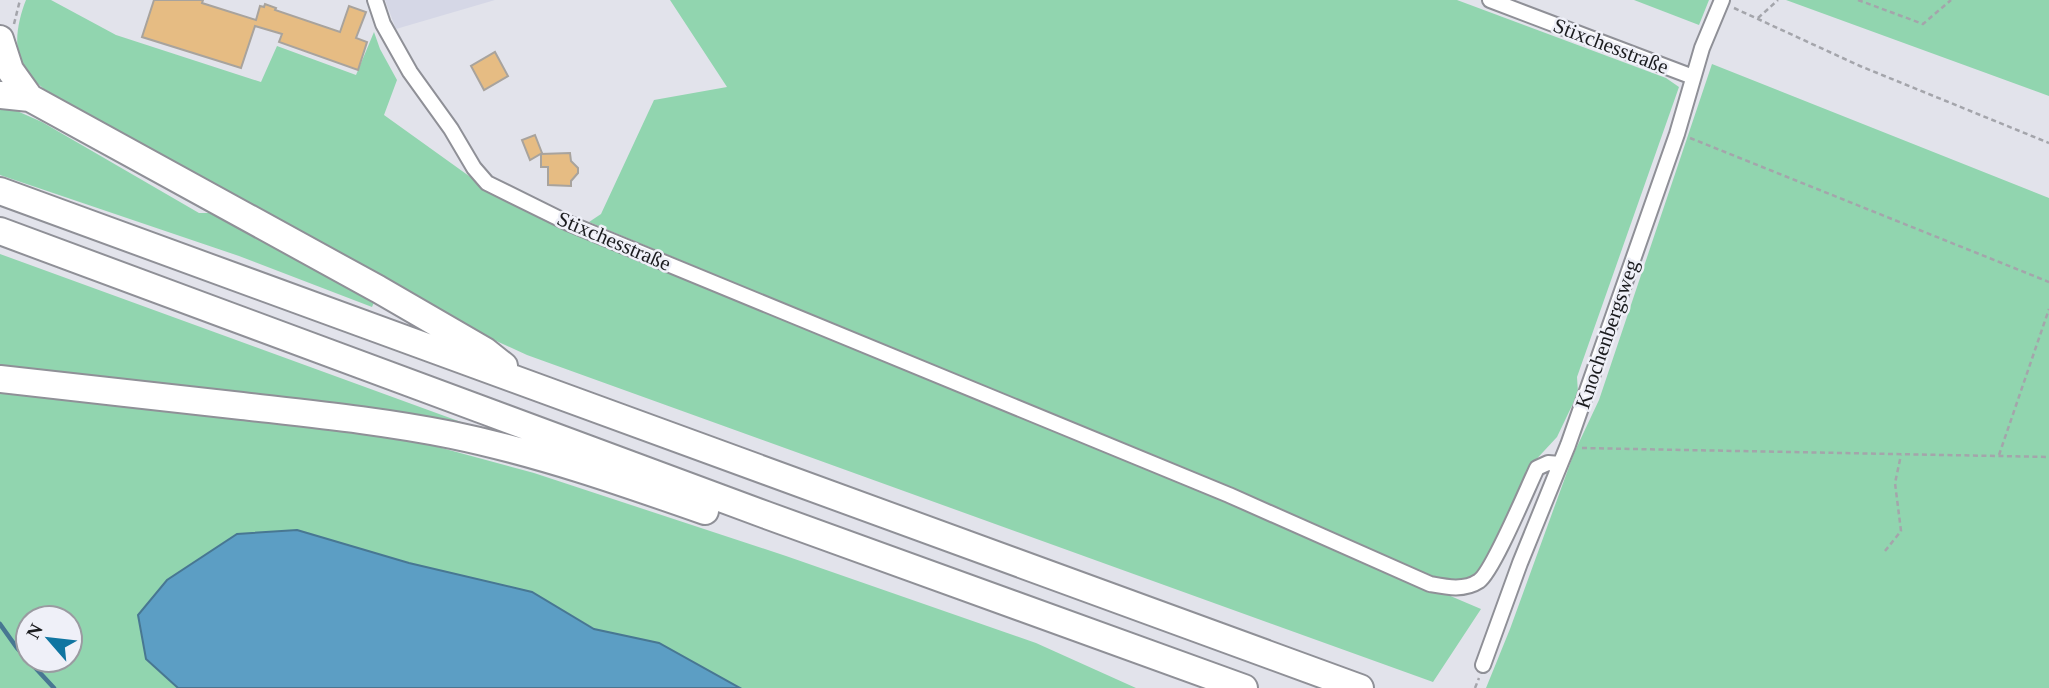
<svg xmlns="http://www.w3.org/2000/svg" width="2049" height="688" font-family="Georgia,serif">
<rect width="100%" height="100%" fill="#e2e3eb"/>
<path fill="#d5d7e6" d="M 385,0 L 495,0 L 396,29 Z"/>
<path fill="#91d5af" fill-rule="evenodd" d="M 26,0 L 51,0 L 116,35 L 261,82 L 277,46 L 356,75 L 374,32 L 380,49 L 397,80 L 384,115 L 476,181 L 1481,609 L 1433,682 L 527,355 L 459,324 L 393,290 L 44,89 C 39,84 32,80 28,74 C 11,55 17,22 26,0 Z
M 670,0 L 1457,0 L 1666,78 L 1679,87 L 1577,377 L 1578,393 L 1557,437 L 1531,465 L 1484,563 L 1470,579 L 1456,583 L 1431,579 L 1232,490 L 589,222 L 601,214 L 654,100 L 727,87 Z
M 1634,0 L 1709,0 L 1699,25 Z
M 1786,0 L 2049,0 L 2049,96 Z
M 1712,64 L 2049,198 L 2049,688 L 1486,688 L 1510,629 L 1574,453 L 1599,400 Z
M 0,107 L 17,111 L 42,122 L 199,213 L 209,213 L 237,225 L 375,300 L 372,307 L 239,256 L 0,175 Z
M 0,254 L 472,426 L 0,368 Z
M 0,391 L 315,426 L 427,444 L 534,473 L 786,556 L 1036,643 L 1136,688 L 740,688 L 659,643 L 595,629 L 532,592 L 408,563 L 297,530 L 200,560 L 167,580 L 146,659 L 178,688 L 0,688 ZM 28,618 L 70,618 L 70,660 L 28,660 Z"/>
<path fill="#5c9ec4" stroke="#487792" stroke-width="2" d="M 297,530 L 409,563 L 532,592 L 594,629 L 659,643 L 740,688 L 178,688 L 146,659 L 138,615 L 167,580 L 237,534 Z"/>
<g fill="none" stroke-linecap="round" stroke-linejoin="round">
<path stroke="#487792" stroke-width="4.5" d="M 0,624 L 17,648 L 54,688"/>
</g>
<path fill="#e6bc83" stroke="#a8a39d" stroke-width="2" d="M 154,0 L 203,0 L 202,3 L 256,20 L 260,6 L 264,7 L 265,4 L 276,8 L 275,10 L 340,32 L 349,6 L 366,12 L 356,38 L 367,42 L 358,70 L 279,42 L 282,34 L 255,26 L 241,68 L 142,37 Z
M 495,52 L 508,76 L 484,90 L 471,66 Z
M 535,135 L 542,153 L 530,160 L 522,140 Z
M 570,153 L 571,161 L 578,168 L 578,173 L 571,181 L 571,186 L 548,185 L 548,167 L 541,167 L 541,154 Z"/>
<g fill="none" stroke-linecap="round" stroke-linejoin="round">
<defs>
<path id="street" d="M 375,0 L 383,24 L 410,72 L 451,129 L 474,168 L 487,183 L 568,223 L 1229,495 L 1430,584 C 1446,587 1464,591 1479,581 C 1493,571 1527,489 1537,468 L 1548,463 L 1560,464
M 1490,0 L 1693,77
M 1483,665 L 1520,563 L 1568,445 L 1677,134 L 1702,48 L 1722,0"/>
<path id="highway" d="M 0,39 L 10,70 L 30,98
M 0,95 L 30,98 L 378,289 L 485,351 L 504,366
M 0,191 L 1360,688
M 0,231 L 766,515 L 1244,688
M 0,379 C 81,388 161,397 242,406 C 312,414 383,421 452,435 C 539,453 622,482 705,511"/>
</defs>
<use href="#street" stroke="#8f9097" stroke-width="18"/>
<use href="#highway" stroke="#8f9097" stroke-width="30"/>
<path stroke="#a4a5ab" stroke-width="2.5" stroke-dasharray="5 3.5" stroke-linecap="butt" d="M 1858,0 L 1923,24 L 1951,0
M 1734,8 L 1860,66 L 2049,143
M 1758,18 L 1778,0
M 14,24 L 20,0
M 1690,138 L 2049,282
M 1582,448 L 2049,457
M 1999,455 L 2049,309
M 1885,551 L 1901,531 L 1895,483 L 1901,455
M 1475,688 L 1479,678"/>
<use href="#street" stroke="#fff" stroke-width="14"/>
<use href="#highway" stroke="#fff" stroke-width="26"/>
</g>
<g text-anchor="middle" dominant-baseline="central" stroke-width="5" stroke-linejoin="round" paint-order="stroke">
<g font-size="21" fill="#1b1c1f" stroke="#eff0f8">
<text transform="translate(1611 46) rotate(21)">Stixchesstraße</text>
<text transform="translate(614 241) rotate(23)">Stixchesstraße</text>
<text transform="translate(1607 334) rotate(-71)">Knochenbergsweg</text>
</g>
</g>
<g transform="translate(49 639) rotate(298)"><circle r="33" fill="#eff0f8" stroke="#9a9ba1" stroke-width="2"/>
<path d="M0-5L12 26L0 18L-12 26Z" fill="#1075a1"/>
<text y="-10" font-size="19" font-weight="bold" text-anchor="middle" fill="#1b1c1f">N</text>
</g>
</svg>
